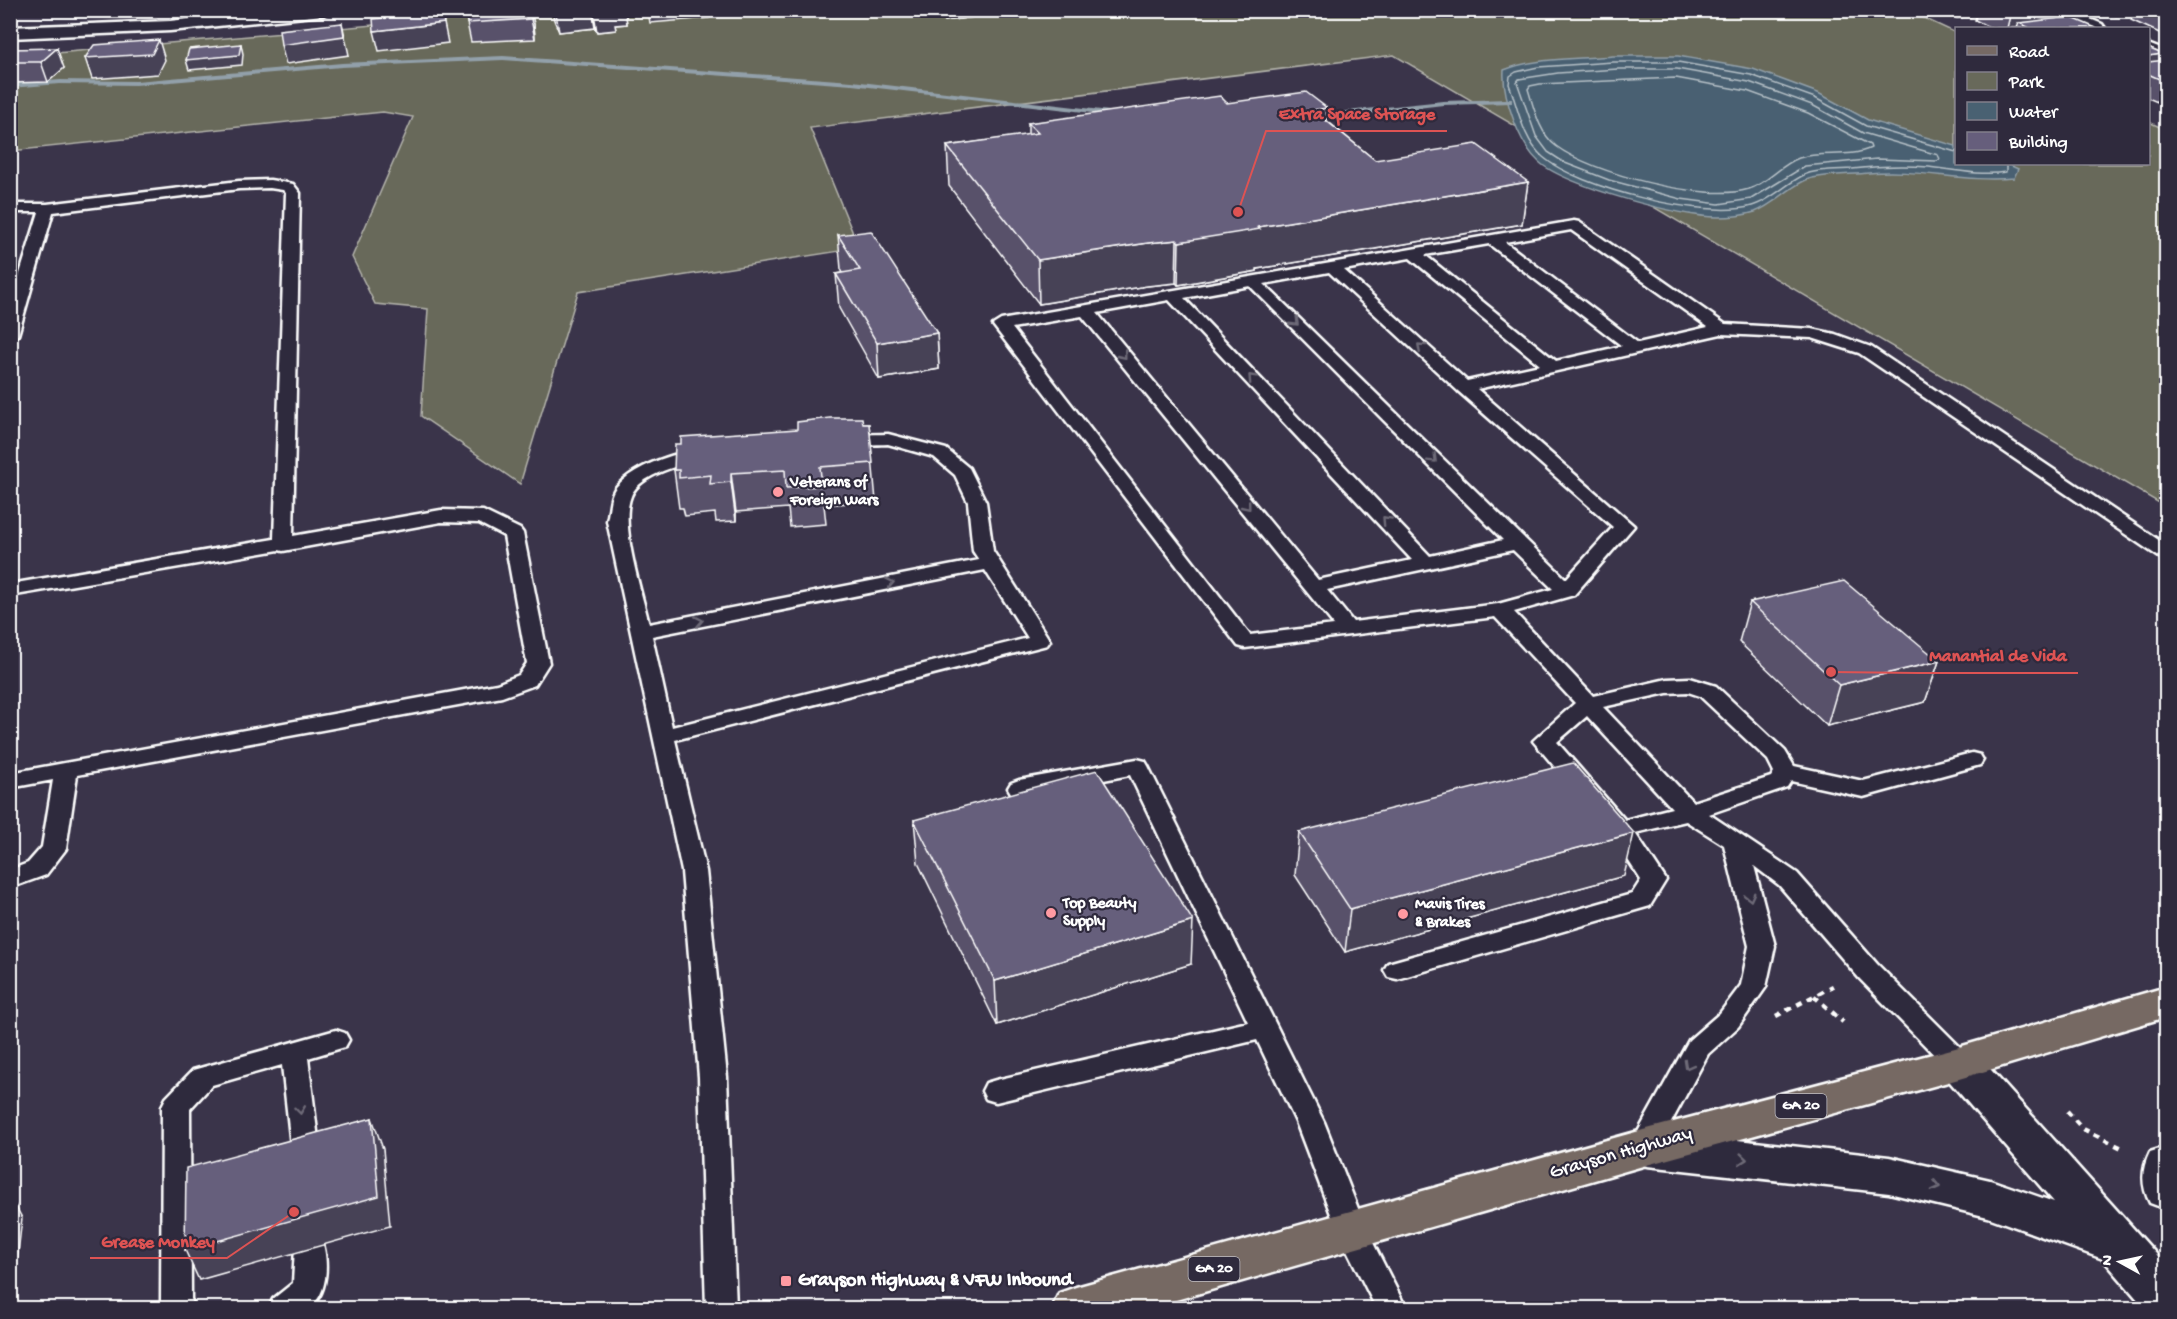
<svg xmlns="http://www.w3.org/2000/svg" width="2177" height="1319" font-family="'Gochi Hand',sans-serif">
<rect width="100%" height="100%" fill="#3a344a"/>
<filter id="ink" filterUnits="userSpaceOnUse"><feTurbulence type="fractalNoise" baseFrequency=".0167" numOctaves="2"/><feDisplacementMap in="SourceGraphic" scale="12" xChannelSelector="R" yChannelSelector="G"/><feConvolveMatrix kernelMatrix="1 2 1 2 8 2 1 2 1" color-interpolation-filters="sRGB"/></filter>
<g filter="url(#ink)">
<path fill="#68695a" stroke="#b4b4ac" stroke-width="1.5" d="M 532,11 L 1909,11 L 1956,33 L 1956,164 L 2148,164 L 2149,122 L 2166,130 L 2166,507 L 1394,55 L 810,128 L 859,248 L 578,292 L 520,484 L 421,416 L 428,309 L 375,304 L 352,257 L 413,117 L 383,112 L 11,151 L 11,57 Z"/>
<path fill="#496172" stroke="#92a0aa" stroke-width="1.5" d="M 1613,56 L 1678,56 L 1753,69 L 1818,93 L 1868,120 L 1956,146 L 1956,164 L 2007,164 L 2018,169 L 2014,178 C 1966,183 1917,168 1869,173 C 1852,175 1821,174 1806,180 C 1788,188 1773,205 1755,212 C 1745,215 1730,217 1719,217 C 1683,218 1565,186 1539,162 C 1519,144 1502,96 1504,70 C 1538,57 1577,59 1613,56 Z"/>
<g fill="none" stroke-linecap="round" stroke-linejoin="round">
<path stroke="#b6c0c7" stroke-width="1.5" d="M 1618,69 L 1677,69 L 1749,82 L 1812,105 L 1863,133 L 1938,155 L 1940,159 L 1937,161 L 1877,159 L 1805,166 L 1751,199 L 1719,204 L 1681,199 L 1609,180 L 1565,163 L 1548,152 L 1536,136 L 1517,82 L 1519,79 L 1558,73 Z
M 1676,78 L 1747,91 L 1808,113 L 1870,145 L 1871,148 C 1848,159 1822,150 1799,158 C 1780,165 1768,183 1749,189 C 1706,203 1591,173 1556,146 C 1539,133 1534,108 1528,89 L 1530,86 L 1540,84 Z
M 1956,152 L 1866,126 L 1815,98 L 1751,75 L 1678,62 L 1613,62 L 1538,67 L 1516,72 L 1510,76 L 1509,84 C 1518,108 1523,140 1543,157 C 1578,188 1707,220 1752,206 C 1770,201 1786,184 1802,176 C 1815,169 1837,170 1852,169 C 1877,166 1903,165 1929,167 C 1954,170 1981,176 2006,172 L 2006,164"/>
<path fill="#92a0aa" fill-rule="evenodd" d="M 503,56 L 852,81 L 1118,112 L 1122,114 L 1118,116 L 852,85 L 503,60 L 342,67 L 136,85 L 60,84 L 10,88 L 10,84 L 60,80 L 136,81 L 342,63 Z
M 1509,99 L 1512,99 L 1512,103 L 1443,105 L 1308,121 L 1304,118 L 1308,115 L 1443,101 Z"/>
<defs>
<path id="service" d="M 270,180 L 293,184 L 300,193 L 293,536 L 441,510 L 483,511 L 520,529 L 523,533 L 549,663 L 535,685 L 502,697 L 77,775 L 66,849 L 46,875 L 10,888 L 10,870 L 28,863 L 42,847 L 53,780 L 10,788 L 10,773 L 497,684 L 519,675 L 527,663 L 504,536 L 479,523 L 441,522 L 283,551 L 279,550 L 10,596 L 10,584 L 274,539 L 286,193 L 283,190 L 270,188 L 239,189 L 53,212 L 18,335 L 10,340 L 10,306 L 39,212 L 10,212 L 10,204 L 47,204 L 239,181 Z
M 1574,221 L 1579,222 L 1725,324 L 1812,329 L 1835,334 L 1871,347 L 2166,545 L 2166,559 L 2159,557 L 1859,353 L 1812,338 L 1721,334 L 1477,389 L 1634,526 L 1574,595 L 1514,612 L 1593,696 L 1667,679 L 1690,678 L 1716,686 L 1785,751 L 1794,766 L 1863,781 L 1972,753 L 1980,755 L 1983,760 L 1980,765 L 1863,797 L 1791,781 L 1787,787 L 1709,814 L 1797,873 L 1877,964 L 1969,1056 L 1972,1063 L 1969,1070 L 1959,1073 L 1949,1070 L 1859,978 L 1779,885 L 1754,866 L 1775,946 L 1766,987 L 1738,1027 L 1708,1054 L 1653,1156 L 1643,1159 L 1633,1156 L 1629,1148 L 1689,1040 L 1720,1013 L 1741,985 L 1749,946 L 1724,845 L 1686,821 L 1635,833 L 1666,880 L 1650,906 L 1397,979 L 1388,977 L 1384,970 L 1388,963 L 1632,894 L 1641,880 L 1612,835 L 1533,741 L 1575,703 L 1495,617 L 1245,648 L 1238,646 L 993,325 L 1001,320 ZM 1571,230 L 1708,327 L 1638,343 L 1505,242 ZM 1489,244 L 1622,346 L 1556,361 L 1425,255 ZM 1410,258 L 1540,365 L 1467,381 L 1344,270 ZM 1329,272 L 1458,391 L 1613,527 L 1566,579 L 1264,284 ZM 1250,286 L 1503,540 L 1430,556 L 1184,298 ZM 1169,300 L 1412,560 L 1318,580 L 1097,313 ZM 1082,316 L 1334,625 L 1250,635 L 1012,328 ZM 1513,550 L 1553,589 L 1498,604 L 1353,622 L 1327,590 ZM 1688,692 L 1700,696 L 1768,760 L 1774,772 L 1771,777 L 1693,802 L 1603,707 L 1667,693 ZM 1587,716 L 1672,808 L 1625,820 L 1557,742 Z
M 888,434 L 946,449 L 969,468 L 986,502 L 993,551 L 1050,641 L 1047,645 L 675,740 L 706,871 L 727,1077 L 736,1308 L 706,1308 L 699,1077 L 682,871 L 607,521 C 610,510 609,495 617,486 C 664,434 820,436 888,434 ZM 888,444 L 934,457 L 955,475 L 968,502 L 973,551 L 979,560 L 649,624 C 642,593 619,525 631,496 C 651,447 840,446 888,444 ZM 985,570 L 1028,638 L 672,727 L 652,636 Z
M 1137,759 L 1145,761 L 1148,766 L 1324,1122 L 1366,1229 L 1406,1308 L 1376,1308 L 1337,1230 L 1296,1122 L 1257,1040 L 996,1102 L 986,1099 L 982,1091 L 986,1083 L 996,1080 L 1248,1022 L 1130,775 L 1019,796 L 1011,793 L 1008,788 L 1011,783 L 1019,780 Z
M 336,1030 L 345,1033 L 349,1040 L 345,1047 L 308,1058 L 321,1164 L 317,1172 L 307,1176 L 297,1172 L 293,1164 L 282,1065 L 212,1085 L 190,1109 L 191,1299 L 195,1308 L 163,1308 L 161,1303 L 162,1106 L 166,1098 L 193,1070 Z
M 310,1235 L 321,1239 C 329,1257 329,1298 307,1308 C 298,1312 279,1308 269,1308 L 273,1299 L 293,1283 L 295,1248 L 299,1239 Z"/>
<path id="minor" d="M 267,10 L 332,10 L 323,15 L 170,31 L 10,38 L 10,27 L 170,21 Z
M 2043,10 L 2069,10 L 2102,24 L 2105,28 L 2081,28 L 2046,14 Z
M 2148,44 L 2166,51 L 2166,64 L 2148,57 Z"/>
<path id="tertiary" d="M 1959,1047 L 1974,1051 L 2166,1265 L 2166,1308 L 2145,1308 L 2103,1259 L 1988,1217 L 1889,1193 L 1647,1166 L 1631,1161 L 1625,1148 L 1631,1135 L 1647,1130 L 1889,1157 L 1990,1180 L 2054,1202 L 1944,1075 L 1938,1063 L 1944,1051 Z
M 2166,1147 L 2166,1209 L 2150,1203 C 2141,1186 2141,1170 2150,1152 Z"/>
<path id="primary" d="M 2166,987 L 2166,1017 L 1959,1079 L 1643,1166 L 1148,1308 L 1052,1308 L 1059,1293 L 1076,1287 L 1643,1130 L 1959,1047 Z"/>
</defs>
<use href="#service" stroke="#fff" stroke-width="5"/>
<use href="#minor" stroke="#fff" stroke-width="5"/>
<use href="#tertiary" stroke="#fff" stroke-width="5"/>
<use href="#primary" stroke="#fff" stroke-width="5"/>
<path stroke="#fff" stroke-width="4.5" stroke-dasharray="6 6" stroke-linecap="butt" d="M 1814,996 L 1843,1022
M 1776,1016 L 1833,986
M 2067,1111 L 2083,1129 L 2126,1150"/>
<use href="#service" fill="#2f2a3d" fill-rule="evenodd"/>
<use href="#minor" fill="#2f2a3d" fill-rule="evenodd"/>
<use href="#tertiary" fill="#2f2a3d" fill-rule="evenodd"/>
<use href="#primary" fill="#766964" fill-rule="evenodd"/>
</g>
<path fill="#58516b" stroke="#fff" stroke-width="1.5" d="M 10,10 L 23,10 L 21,12 L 10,12 Z
M 467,10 L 531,10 L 534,24 L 535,39 L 471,42 L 467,23 Z
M 552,10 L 625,10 L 627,24 L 615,25 L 616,30 L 597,32 L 595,28 L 559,32 L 554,20 Z
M 935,10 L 974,10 L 974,17 L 945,21 L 935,12 Z
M 1941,10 L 2054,10 L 2057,12 L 2055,19 L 2096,28 L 1991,28 L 1975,20 L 1976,16 L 1957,18 Z
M 2105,10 L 2166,10 L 2166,36 L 2131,20 L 2133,14 L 2116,16 Z
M 2148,48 L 2162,54 L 2159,61 L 2166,60 L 2166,104 L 2162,104 L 2148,98 Z
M 10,49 L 64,68 L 48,82 L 10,83 Z
M 1227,103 L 1326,120 L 1375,160 L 1528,182 L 1522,224 L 1257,269 L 1257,271 L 1178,285 L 1176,283 L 1147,286 L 1039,304 L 949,186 L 947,146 L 1028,135 L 1028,123 Z
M 838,235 L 937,333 L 939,369 L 879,379 L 839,308 L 836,274 L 843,273 L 841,269 Z
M 863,424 L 869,424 L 876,501 L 824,505 L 826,524 L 790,527 L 788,508 L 736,512 L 736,521 L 716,522 L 715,513 L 685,516 L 683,508 L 679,508 L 674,470 Z
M 1750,602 L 1939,661 L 1925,702 L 1827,726 L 1739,642 Z
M 914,820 L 1191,964 L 997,1025 L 918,863 Z
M 1299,832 L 1624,876 L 1345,952 L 1295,875 Z"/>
<path fill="#474257" stroke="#fff" stroke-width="1.5" d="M 531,10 L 534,24 L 535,39 L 531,19 Z
M 575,10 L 592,10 L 595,28 L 559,32 L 556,13 Z
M 611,10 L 625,10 L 627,24 L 615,25 L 616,30 L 597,32 L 594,13 Z
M 648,10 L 708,10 L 709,18 L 650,23 Z
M 737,10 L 779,10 L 738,14 Z
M 948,10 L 974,10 L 974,17 L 945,21 L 944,11 Z
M 1959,10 L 1977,10 L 1976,16 L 1957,18 Z
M 2118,10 L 2134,10 L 2133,14 L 2116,16 Z
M 2057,12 L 2052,28 L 2019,23 L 2017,28 L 2007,28 L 2010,16 Z
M 342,23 L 349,55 L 286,64 L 281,45 Z
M 444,23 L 448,43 L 379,51 L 374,31 Z
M 159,40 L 165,60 L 158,74 L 92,79 L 85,58 Z
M 241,44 L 243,54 L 242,65 L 189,70 L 186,60 Z
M 57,48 L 64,68 L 48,82 L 41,62 Z
M 2162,54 L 2155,74 L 2148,74 L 2148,56 Z
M 2166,91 L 2166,104 L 2162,104 Z
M 1327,108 L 1324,147 L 1313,110 Z
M 1528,182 L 1522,224 L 1257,269 L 1257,271 L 1178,285 L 1179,242 L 1258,227 Z
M 1177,240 L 1176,283 L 1147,286 L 1039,304 L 1038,260 L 1148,243 Z
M 937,333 L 939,369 L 879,379 L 877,343 Z
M 731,473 L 736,512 L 736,521 L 731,482 Z
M 1939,661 L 1925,702 L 1827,726 L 1839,685 Z
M 1634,833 L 1624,876 L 1345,952 L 1350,909 Z
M 1193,921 L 1191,964 L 997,1025 L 995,981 Z
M 372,1118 L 383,1149 L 390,1226 L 199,1280 L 185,1250 Z
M 10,1196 L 22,1218 L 16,1271 L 10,1272 Z"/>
<path fill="#665e7c" stroke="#fff" stroke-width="1.5" d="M 467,10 L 531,10 L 531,19 L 467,23 Z
M 555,10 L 575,10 L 556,13 Z
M 593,10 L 613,10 L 613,11 L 594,13 Z
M 1999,10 L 2054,10 L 2057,12 L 2010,16 Z
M 2159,10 L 2166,10 L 2166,14 Z
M 441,12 L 444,23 L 374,31 L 373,19 Z
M 2070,17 L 2096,28 L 2030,28 L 2019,23 Z
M 342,23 L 344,36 L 281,45 L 279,30 Z
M 159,40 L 152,54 L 85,58 L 94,45 Z
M 241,44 L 239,55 L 186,60 L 189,49 Z
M 57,48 L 41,62 L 10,62 L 10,49 Z
M 2148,48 L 2162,54 L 2148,56 Z
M 2166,60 L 2166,82 L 2148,74 L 2148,62 Z
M 1306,92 L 1327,108 L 1313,110 L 1375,160 L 1476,144 L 1528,182 L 1258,227 L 1260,229 L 1179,242 L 1177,240 L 1148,243 L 1038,260 L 947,146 L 1038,133 L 1028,123 L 1220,96 L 1227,103 Z
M 871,231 L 937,333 L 877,343 L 836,274 L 860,270 L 838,235 Z
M 830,418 L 862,418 L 863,424 L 869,424 L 873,463 L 820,467 L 822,486 L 786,488 L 785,470 L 731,473 L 731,482 L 710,484 L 711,475 L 679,478 L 679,470 L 674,470 L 675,444 L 681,444 L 681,437 L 797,429 L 797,422 Z
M 1844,581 L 1939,661 L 1839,685 L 1750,602 Z
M 1573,763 L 1634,833 L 1350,909 L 1299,832 Z
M 1097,770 L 1193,921 L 995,981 L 914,820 Z
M 372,1118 L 379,1196 L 185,1250 L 186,1168 Z"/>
<defs><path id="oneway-chevron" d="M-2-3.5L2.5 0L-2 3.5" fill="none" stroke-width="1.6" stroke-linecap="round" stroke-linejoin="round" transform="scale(1.5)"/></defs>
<g stroke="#6d6a77">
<use href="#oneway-chevron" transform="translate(1295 322) rotate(45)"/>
<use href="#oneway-chevron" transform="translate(1421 347) rotate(-138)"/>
<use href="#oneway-chevron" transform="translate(1123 355) rotate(51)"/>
<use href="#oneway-chevron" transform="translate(1252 378) rotate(-133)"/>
<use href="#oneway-chevron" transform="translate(1433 459) rotate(45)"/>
<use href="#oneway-chevron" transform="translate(1247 506) rotate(51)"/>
<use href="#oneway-chevron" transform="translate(1386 520) rotate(-133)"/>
<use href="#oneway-chevron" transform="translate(890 583) rotate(-11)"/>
<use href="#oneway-chevron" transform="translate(699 621) rotate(-11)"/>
<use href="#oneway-chevron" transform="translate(1750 897) rotate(76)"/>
<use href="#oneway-chevron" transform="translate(1688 1065) rotate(119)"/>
<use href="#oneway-chevron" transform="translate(300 1110) rotate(83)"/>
<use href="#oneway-chevron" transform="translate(1743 1159) rotate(6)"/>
<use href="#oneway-chevron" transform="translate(1936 1186) rotate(13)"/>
</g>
</g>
<g fill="#ff9aa2" stroke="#2f2a3d" stroke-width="2">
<circle cx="778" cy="492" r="6"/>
<circle cx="1051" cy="913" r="6"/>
<circle cx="1403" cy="914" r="6"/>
<rect x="780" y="1275" width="12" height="12" rx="3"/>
</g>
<g text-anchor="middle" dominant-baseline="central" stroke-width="4.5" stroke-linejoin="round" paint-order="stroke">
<g fill="#2f2a3d" stroke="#c1bfc5" stroke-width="1.5">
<rect x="1775.5" y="1094" width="51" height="24" rx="4.5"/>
<rect x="1188.5" y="1257" width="51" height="24" rx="4.5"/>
</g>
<g font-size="15" font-weight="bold" fill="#fff">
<text x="1801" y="1106">GA 20</text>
<text x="1214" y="1269">GA 20</text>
</g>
<g font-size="16" font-weight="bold" fill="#fff" stroke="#2f2a3d" text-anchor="start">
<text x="790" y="483">Veterans of<tspan x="790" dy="18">Foreign Wars</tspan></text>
<text x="1063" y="904">Top Beauty<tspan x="1063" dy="18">Supply</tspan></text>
<text x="1415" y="905">Mavis Tires<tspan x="1415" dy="18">&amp; Brakes</tspan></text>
</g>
<g font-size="20" fill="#fff" stroke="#2f2a3d">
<text transform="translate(1621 1154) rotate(-16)">Grayson Highway</text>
</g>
<g font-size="20" font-weight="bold" fill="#fff" stroke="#2f2a3d" text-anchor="start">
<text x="798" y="1281">Grayson Highway &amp; VFW Inbound</text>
</g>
</g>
<path fill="none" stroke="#de5353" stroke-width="2" d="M1238 212L1266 131H1447M1831 672L1917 673H2078M294 1212L227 1258H90"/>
<g fill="#de5353" stroke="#2f2a3d" stroke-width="2">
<circle cx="1238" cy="212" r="6"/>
<circle cx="1831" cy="672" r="6"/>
<circle cx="294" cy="1212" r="6"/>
</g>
<g font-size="18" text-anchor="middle" font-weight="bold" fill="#de5353" stroke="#2f2a3d" stroke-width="4.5" stroke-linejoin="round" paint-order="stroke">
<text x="1357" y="119">Extra Space Storage</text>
<text x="1998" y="661">Manantial de Vida</text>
<text x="158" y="1247">Grease Monkey</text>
</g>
<rect width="2177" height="1319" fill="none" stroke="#2f2a3d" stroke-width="36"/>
<rect x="18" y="18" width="2141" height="1283" fill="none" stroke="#fff" stroke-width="2" filter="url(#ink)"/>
<rect x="1955" y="27" width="195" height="138" fill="#2f2a3d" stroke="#827f8b" stroke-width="1.5"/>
<rect x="1967" y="46" width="30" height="9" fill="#766964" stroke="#827f8b" stroke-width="1.5"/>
<text x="2009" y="57" font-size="18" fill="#ffffff">Road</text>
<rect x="1967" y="72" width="30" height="18" fill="#68695a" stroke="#827f8b" stroke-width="1.5"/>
<text x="2009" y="87" font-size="18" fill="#ffffff">Park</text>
<rect x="1967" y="102" width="30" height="18" fill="#496172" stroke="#827f8b" stroke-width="1.5"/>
<text x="2009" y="117" font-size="18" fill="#ffffff">Water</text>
<rect x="1967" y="132" width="30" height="18" fill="#665e7c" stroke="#827f8b" stroke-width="1.5"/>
<text x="2009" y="147" font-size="18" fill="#ffffff">Building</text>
<g transform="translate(2120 1262) rotate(278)" stroke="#2f2a3d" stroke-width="4.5" paint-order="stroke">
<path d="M0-4.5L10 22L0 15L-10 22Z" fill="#ffffff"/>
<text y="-9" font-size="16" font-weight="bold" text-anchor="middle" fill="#ffffff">N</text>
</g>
</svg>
